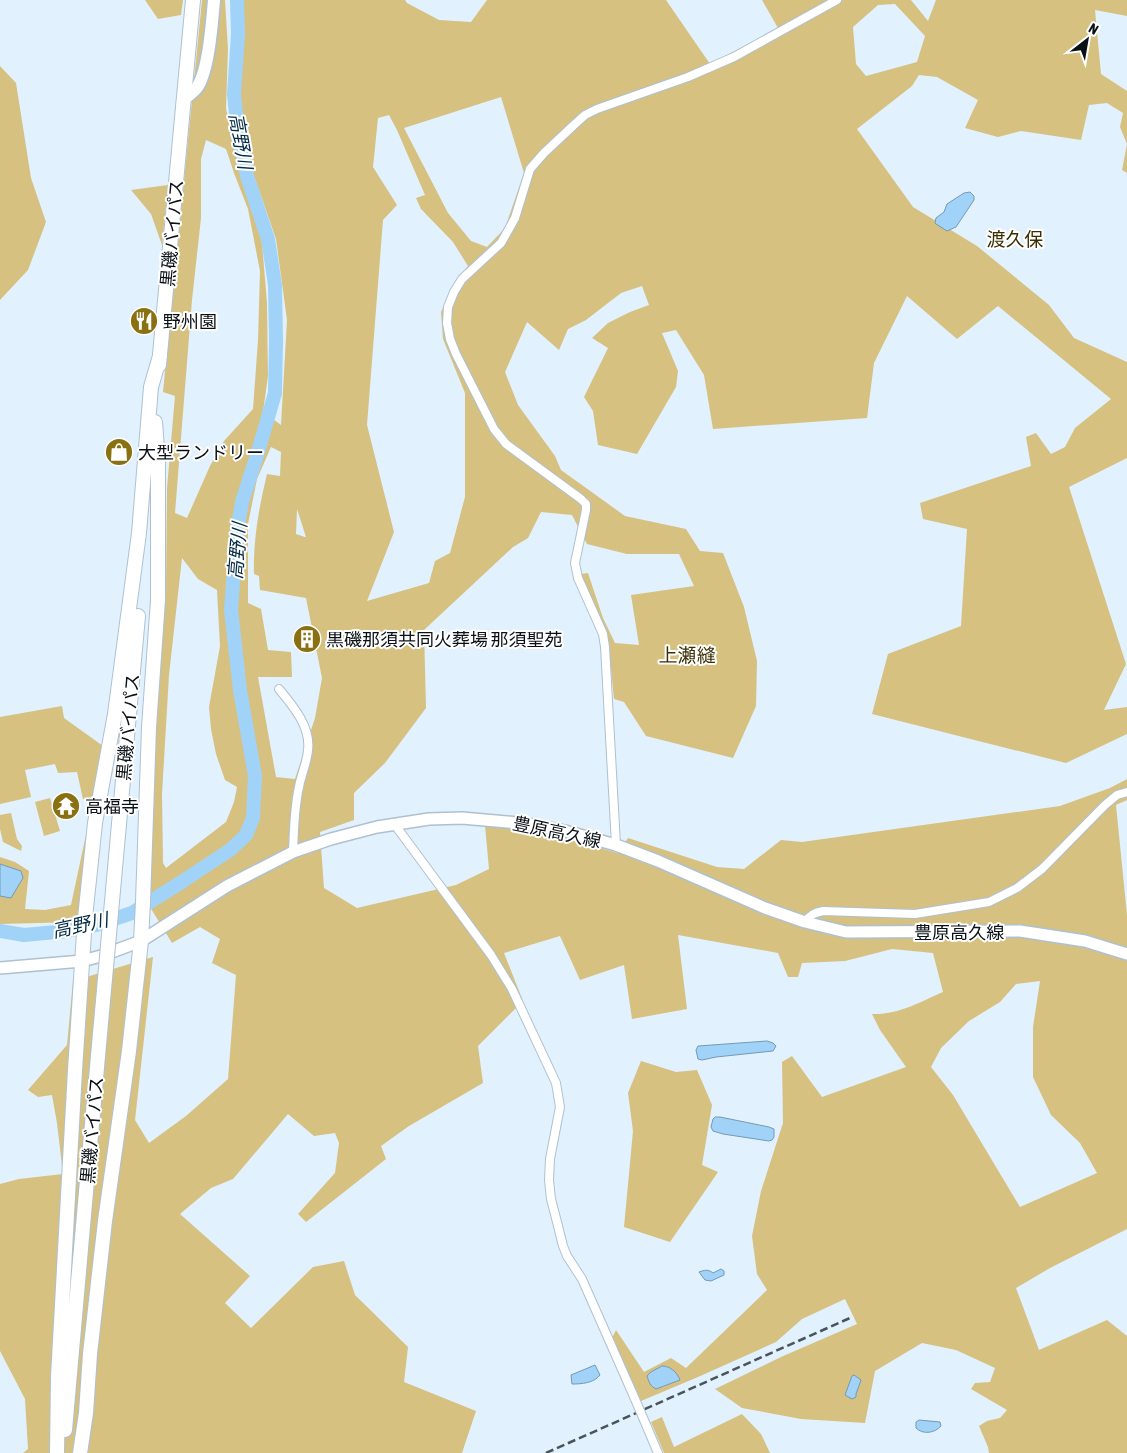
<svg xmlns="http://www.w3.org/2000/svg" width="1127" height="1453" font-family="'Asap Condensed','Noto Sans JP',sans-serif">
<rect width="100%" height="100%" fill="#e1f1fd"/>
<path fill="#d6c181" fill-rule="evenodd" d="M 145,0 L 183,0 L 181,15 L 158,19 Z
M 202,0 L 225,0 L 228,49 L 226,109 L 240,165 L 254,203 L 262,243 L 267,303 L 268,376 L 263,412 L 281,425 L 287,320 L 276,239 L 251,167 L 239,100 L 243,39 L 243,0 L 405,0 L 407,3 L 439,20 L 471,22 L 487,0 L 666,0 L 710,64 L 778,28 L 762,0 L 911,0 L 928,21 L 936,0 L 1127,0 L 1127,16 L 1095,10 L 1101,74 L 1127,91 L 1127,173 L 1122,170 L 1127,144 L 1120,127 L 1123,113 L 1107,103 L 1089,105 L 1081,140 L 1021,131 L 998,137 L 965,128 L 978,100 L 937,77 L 919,75 L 912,86 L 857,129 L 913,207 L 977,246 L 1049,305 L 1074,338 L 1127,362 L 1127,458 L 1069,487 L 1126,664 L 1104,710 L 1127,707 L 1127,734 L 1066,763 L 872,714 L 888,654 L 961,626 L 967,529 L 923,519 L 920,503 L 1031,466 L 1026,437 L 1036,433 L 1051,454 L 1065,447 L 1075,428 L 1111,399 L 998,306 L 957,339 L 907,296 L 874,363 L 867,418 L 713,429 L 704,375 L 676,330 L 662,333 L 678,371 L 676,387 L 637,454 L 598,445 L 593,411 L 584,397 L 608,348 L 592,338 L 608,323 L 630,312 L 649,305 L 642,286 L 621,293 L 586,320 L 568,329 L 559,350 L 527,322 L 505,372 L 518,405 L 555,456 L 561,470 L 625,516 L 686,529 L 700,551 L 723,553 L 744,607 L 757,661 L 756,706 L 733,758 L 646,736 L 624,702 L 614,699 L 608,639 L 581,574 L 588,573 L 603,618 L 615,643 L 639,645 L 631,595 L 694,586 L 679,554 L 627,554 L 587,544 L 572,515 L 541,512 L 528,538 L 513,547 L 424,630 L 426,708 L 385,763 L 354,793 L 354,820 L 320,832 L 324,888 L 357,908 L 456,885 L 489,869 L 485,826 C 514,829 542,831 570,838 C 586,842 601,849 618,853 L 628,838 L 717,867 L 744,869 L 781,840 L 802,842 L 1060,806 L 1110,788 L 1127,779 L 1127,800 L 1116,805 L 1127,915 L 1127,1229 L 1050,1268 L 1016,1288 L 1039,1350 L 1107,1320 L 1127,1336 L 1127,1453 L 989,1453 L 988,1447 L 979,1426 L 987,1421 L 1000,1418 L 1007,1410 L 971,1389 L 975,1383 L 990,1382 L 995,1368 L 956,1350 L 922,1343 L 875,1371 L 865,1423 L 801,1419 L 742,1408 L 715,1389 L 781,1357 L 857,1324 L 845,1299 L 802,1319 L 776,1342 L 698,1377 L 641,1401 L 612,1338 L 616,1330 L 644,1372 L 671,1358 L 686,1368 L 767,1290 L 757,1274 L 752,1236 L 761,1191 L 783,1123 L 782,1062 L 792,1056 L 822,1097 L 906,1067 L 880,1030 L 872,1014 C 898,1015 920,1002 943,992 L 933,953 L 892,949 L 845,961 L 802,963 L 798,977 L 788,977 L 778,953 L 678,935 L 687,1009 L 632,1019 L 624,965 L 580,980 L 560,936 L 504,953 L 523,1001 L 478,1046 L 483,1083 L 409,1126 L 381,1146 L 386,1159 L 306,1222 L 298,1214 L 335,1173 L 339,1143 L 335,1133 L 314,1136 L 288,1114 L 233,1179 L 211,1188 L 180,1214 L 250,1276 L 225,1303 L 251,1328 L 313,1267 L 344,1261 L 355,1295 L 408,1347 L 404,1382 L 476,1411 L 462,1453 L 23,1453 L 28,1449 L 25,1399 L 0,1351 L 0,1184 L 19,1179 L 63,1174 L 57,1123 L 52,1095 L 38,1097 L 28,1090 L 67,1045 L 73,981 L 153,957 L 135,1120 L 149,1143 L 186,1116 L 228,1079 L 236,975 L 212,963 L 220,939 L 200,927 L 172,943 L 150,907 L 151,769 L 166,586 L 167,488 L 175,396 L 163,392 ZM 895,4 L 925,36 L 917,62 L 866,76 L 856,64 L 853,27 L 878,5 ZM 501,97 L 524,173 L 505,228 L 487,247 L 471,241 L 448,213 L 404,128 ZM 389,115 L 397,130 L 425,195 L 416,198 L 421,209 L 453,242 L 468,266 L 455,281 L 441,312 L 443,339 L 465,393 L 465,497 L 450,553 L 435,561 L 429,583 L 367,601 L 394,532 L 367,425 L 383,220 L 397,205 L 373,167 L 378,118 ZM 206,140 L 226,149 L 234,173 L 248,209 L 260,271 L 258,340 L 253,409 L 224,441 L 210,466 L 187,518 L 175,513 L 192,300 L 201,218 L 201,159 ZM 271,447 L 281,452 L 280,476 L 267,474 C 259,507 253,540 254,574 L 259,576 L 260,590 L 306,598 L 322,678 L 315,718 L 295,779 L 276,777 L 258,677 L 292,677 L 291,652 L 268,650 L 261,609 L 248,603 L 248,524 L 257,479 ZM 297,509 L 306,537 L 305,537 L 296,534 ZM 182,558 L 198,579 L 217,590 L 220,646 L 209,707 L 211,729 L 216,754 L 225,780 L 237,787 L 234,802 L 226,822 L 166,868 L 163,863 L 162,794 L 169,675 ZM 1040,981 L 1033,1027 L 1033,1077 L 1051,1115 L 1080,1143 L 1097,1173 L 1020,1207 L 953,1095 L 931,1067 L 941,1048 L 969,1021 L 1000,1002 L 1016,984 ZM 662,1366 L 667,1366 L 669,1384 L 663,1387 L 651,1372 Z
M 0,66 L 16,83 L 31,178 L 46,222 L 28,270 L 0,300 Z
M 168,185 L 162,245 L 151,214 L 131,190 Z
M 62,706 L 64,718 L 103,746 L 96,801 L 83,799 L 77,772 L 58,773 L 55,764 L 25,770 L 31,797 L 0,804 L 0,717 Z
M 50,798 L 60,831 L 44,836 L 35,802 Z
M 11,813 L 17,839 L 22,846 L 21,851 L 3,842 L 0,829 L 0,815 Z
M 91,828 L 78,922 L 0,924 L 0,857 L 15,862 L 29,871 L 25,909 L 45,910 L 71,905 L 87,830 Z
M 641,1061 L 676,1072 L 697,1070 L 712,1105 L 702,1165 L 718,1172 L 670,1242 L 624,1227 L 633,1131 L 628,1093 Z
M 742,1414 L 761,1434 L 770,1453 L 664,1453 L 651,1422 L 662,1417 L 674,1447 Z"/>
<path fill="#a1d3f9" stroke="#7499b5" d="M 970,192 L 974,196 L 974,200 L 956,227 L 947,231 L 936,224 L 935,223 L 936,218 L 944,212 L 947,204 L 964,193 Z
M 0,864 L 21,871 L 23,878 L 11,898 L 0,896 Z
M 767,1041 L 773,1043 L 776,1046 L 773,1051 L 716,1057 L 702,1060 L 698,1059 L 696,1050 L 698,1046 Z
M 715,1117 L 720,1117 L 769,1127 L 774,1129 L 774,1137 L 772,1140 L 769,1141 L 723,1134 L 713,1131 L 711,1127 L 713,1119 Z
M 721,1269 L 724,1271 L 724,1275 L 711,1281 L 705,1280 L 699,1272 C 705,1270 708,1269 713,1273 Z
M 595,1365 L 600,1375 C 594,1383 582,1384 572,1384 L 571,1375 Z
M 662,1366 C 670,1366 677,1372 680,1380 L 656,1389 C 650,1386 649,1382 647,1376 L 651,1372 Z
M 854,1375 L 861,1380 L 856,1394 L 856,1397 L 852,1399 L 845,1395 L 852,1376 Z
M 919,1420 L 940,1422 L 941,1426 C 935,1433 923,1435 916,1428 L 916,1422 Z"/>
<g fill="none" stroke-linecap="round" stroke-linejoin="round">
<path stroke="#a1d3f9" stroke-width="14" d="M 0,931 L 24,935 L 67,931 L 96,925 L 132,913 L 180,883 L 230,850 L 246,835 L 253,818 L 255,776 L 240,690 L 231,610 L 237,531 L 242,502 L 258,452 L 275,393 L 276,341 L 275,285 L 268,239 L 247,176 L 238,135 L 234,94 L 238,34 L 237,0"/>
<defs>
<path id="minor" d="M 279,689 C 293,706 311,727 308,750 C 307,763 301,775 299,787 C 294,809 294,831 293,852
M 395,825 L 491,955 L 512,989 L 556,1083 L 560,1107 L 550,1159 L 549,1180 L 551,1199 L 558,1226 L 563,1246 L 567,1256 L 582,1279 L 635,1399
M 616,845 L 605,647 L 603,634 L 578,578 L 575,563 L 586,510 L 586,504 L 581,499 L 506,444 L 494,429 L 456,354 L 450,339 L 447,323 L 448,307 L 454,292 L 462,279 L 501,243 L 509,229 L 515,218 L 530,169 L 544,153 L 575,124 L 585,115 L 597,109 L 688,77 L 734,57 L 837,0
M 805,922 C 810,915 814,913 823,911 L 915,914 L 989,902 L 1017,888 L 1042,869 L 1105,805 L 1117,795 L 1127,792
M 647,1427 L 658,1453"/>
<path id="secondary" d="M 0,968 L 82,961 L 101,956 L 141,941 L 227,886 L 293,852 L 331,839 L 377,827 L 429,819 L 462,818 L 529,824 L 565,831 L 616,845 L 658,861 L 765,908 L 805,922 L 846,932 L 1020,931 L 1085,941 L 1127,954"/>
<path id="primary" d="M 184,99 C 189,95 195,91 198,86 C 209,68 212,22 214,0"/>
<path id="trunk" d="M 159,365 L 193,0
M 119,824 L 138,616
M 65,1430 L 98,1056
M 57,1453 L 58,1377 L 75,1070 L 85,918 L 95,823 L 115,714 L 139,533 L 151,387 L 160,356
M 80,1453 L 86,1413 L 90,1354 L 105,1221 L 129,1051 L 141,941 L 143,902 L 149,727 L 158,600 L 158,462 L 155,422"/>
</defs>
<use href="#minor" stroke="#aec1d0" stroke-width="10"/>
<use href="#secondary" stroke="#aec1d0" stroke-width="14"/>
<use href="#primary" stroke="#aec1d0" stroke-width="15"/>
<use href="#trunk" stroke="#aec1d0" stroke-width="16"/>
<use href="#minor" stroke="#fff" stroke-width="8"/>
<use href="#secondary" stroke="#fff" stroke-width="11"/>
<use href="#primary" stroke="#fff" stroke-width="12"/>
<use href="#trunk" stroke="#fff" stroke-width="14"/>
<path stroke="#49535a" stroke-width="2.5" stroke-dasharray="8 4" stroke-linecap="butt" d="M 546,1453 L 850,1318"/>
<defs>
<path id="minor-bridge" d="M 635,1399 L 647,1427"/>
<path id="trunk-bridge" d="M 98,1056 L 119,824"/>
</defs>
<use href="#minor-bridge" stroke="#aec1d0" stroke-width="10" stroke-linecap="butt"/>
<use href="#trunk-bridge" stroke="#aec1d0" stroke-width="16" stroke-linecap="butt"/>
<use href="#minor-bridge" stroke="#fff" stroke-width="8"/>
<use href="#trunk-bridge" stroke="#fff" stroke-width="14"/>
</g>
<defs>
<symbol id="restaurant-disc" viewBox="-11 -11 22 22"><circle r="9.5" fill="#897011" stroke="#fff"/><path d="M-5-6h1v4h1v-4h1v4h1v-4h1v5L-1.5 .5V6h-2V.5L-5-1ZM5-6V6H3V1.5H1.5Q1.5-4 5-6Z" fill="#fff"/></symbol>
<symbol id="shop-disc" viewBox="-11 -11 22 22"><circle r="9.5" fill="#897011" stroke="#fff"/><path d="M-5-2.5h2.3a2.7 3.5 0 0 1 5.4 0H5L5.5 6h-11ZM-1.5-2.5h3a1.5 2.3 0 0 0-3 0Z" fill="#fff"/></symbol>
<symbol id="building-disc" viewBox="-11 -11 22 22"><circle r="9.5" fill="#897011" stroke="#fff"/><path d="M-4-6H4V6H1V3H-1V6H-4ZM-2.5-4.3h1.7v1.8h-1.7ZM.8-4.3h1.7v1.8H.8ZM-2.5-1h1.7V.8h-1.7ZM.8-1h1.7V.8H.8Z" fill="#fff"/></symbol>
<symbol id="temple-disc" viewBox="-11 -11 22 22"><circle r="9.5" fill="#897011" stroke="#fff"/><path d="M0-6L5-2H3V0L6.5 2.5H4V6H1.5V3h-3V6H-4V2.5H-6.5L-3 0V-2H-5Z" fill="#fff"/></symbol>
</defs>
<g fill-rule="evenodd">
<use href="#restaurant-disc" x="128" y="305" width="32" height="32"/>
<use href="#shop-disc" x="103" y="436" width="32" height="32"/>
<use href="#building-disc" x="291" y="623" width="32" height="32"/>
<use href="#temple-disc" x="50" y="790" width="32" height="32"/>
</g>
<g text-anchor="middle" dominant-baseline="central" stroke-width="4" stroke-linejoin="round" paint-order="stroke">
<g font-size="18" fill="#0a1116" stroke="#fff">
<text transform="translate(172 233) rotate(-85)">黒磯バイパス</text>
<text transform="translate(128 727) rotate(-85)">黒磯バイパス</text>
<text transform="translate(557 832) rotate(12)">豊原高久線</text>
<text x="959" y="932">豊原高久線</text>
<text transform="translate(92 1130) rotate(-85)">黒磯バイパス</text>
</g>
<g font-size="18" fill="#0a1116" stroke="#fff" text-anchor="start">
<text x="163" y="321">野州園</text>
<text x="138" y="452">大型ランドリー</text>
<text x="326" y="639">黒磯那須共同火葬場 那須聖苑</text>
<text x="85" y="806">高福寺</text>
</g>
<g font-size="19" font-style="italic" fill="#062d46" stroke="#fff">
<text transform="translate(241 141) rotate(80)">高野川</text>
<text transform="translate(237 551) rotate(-85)">高野川</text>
<text transform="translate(80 925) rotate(-12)">高野川</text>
</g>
<g font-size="19" fill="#3b2f03" stroke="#fff">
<text x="1015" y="239">渡久保</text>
<text x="687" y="655">上瀬縫</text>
</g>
</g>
<g transform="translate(1087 40) rotate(31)" stroke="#ffffff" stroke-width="4" paint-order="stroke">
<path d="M0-4L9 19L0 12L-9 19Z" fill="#0a1116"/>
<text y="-8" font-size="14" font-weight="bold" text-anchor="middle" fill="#0a1116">N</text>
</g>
</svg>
